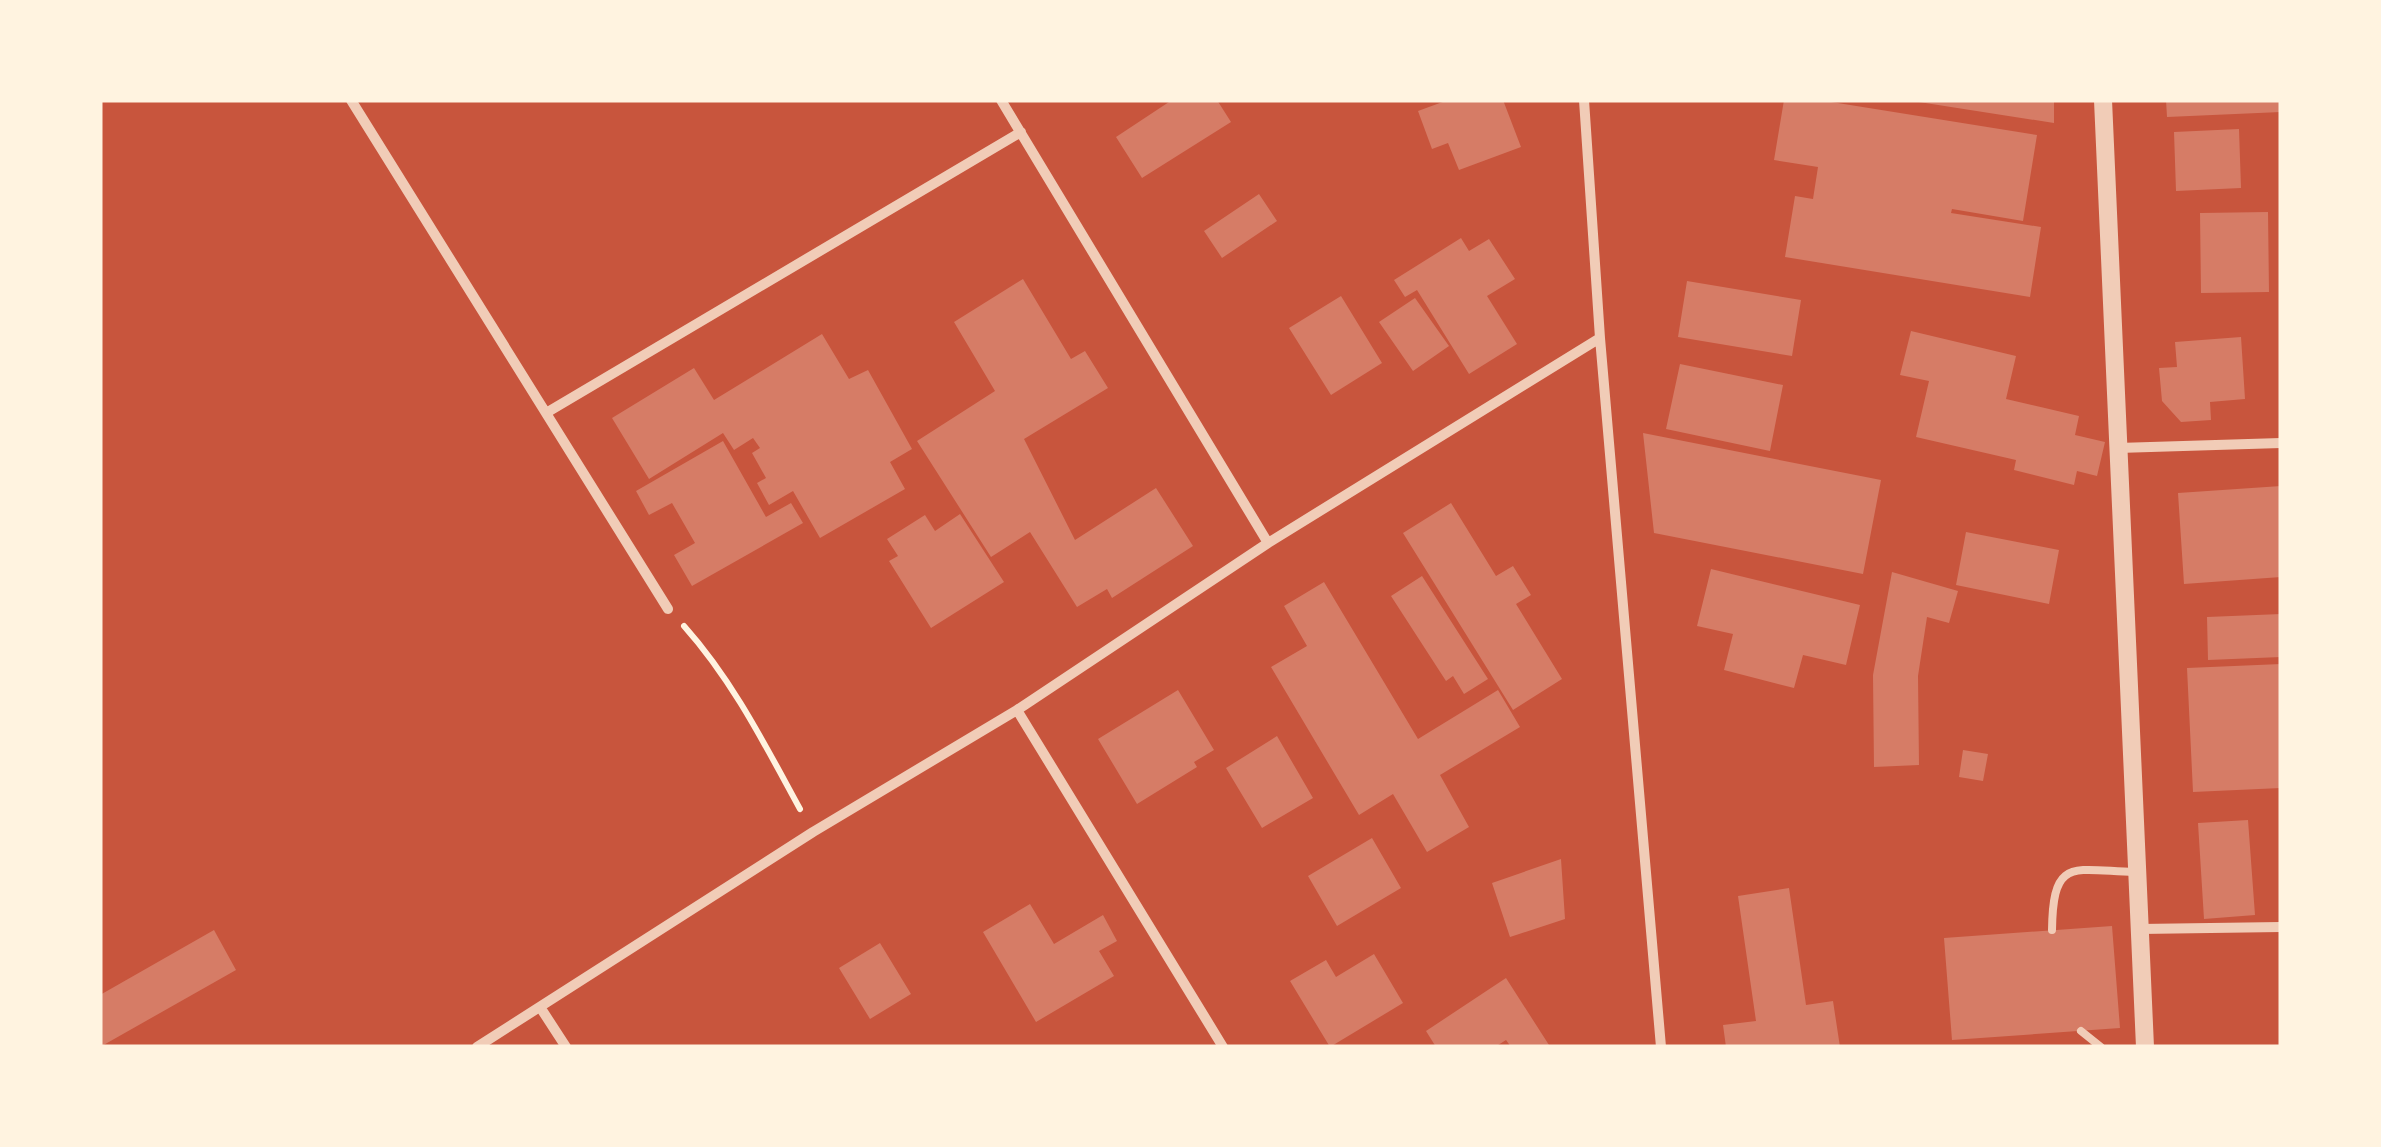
<svg xmlns="http://www.w3.org/2000/svg" width="2381" height="1147" font-family="'Fira Sans',sans-serif">
<rect width="100%" height="100%" fill="#c8553d"/>
<path fill="#d67c66" d="M 1172,100 L 1217,100 L 1231,122 L 1142,178 L 1116,137 Z
M 1448,100 L 1503,100 L 1521,147 L 1459,170 L 1448,143 L 1432,149 L 1418,111 Z
M 1784,100 L 1819,100 L 2037,135 L 2023,221 L 1952,209 L 1951,213 L 2041,227 L 2030,297 L 1785,257 L 1795,196 L 1813,199 L 1818,167 L 1774,160 Z
M 1920,100 L 2054,100 L 2054,123 L 1919,102 Z
M 2166,100 L 2281,100 L 2281,112 L 2167,117 Z
M 2239,129 L 2241,188 L 2176,191 L 2174,132 Z
M 1259,194 L 1277,221 L 1222,258 L 1204,231 Z
M 2268,212 L 2269,292 L 2201,293 L 2200,213 Z
M 1461,238 L 1469,251 L 1489,239 L 1515,279 L 1487,296 L 1517,344 L 1469,374 L 1417,290 L 1405,297 L 1394,280 Z
M 1023,279 L 1071,359 L 1085,351 L 1108,388 L 1024,439 L 1075,540 L 1156,488 L 1193,546 L 1112,598 L 1107,589 L 1077,607 L 1030,532 L 991,557 L 917,441 L 995,391 L 954,322 Z
M 1687,281 L 1801,300 L 1792,356 L 1678,337 Z
M 1341,296 L 1382,363 L 1331,395 L 1289,328 Z
M 1415,298 L 1449,346 L 1413,371 L 1379,322 Z
M 1911,331 L 2016,356 L 2006,399 L 2079,416 L 2075,435 L 2105,442 L 2097,476 L 2077,471 L 2074,485 L 2014,470 L 2016,460 L 1916,437 L 1929,381 L 1900,375 Z
M 822,334 L 849,379 L 868,370 L 912,449 L 890,462 L 905,489 L 820,538 L 793,491 L 769,505 L 757,483 L 766,478 L 752,453 L 760,448 L 753,438 L 734,450 L 723,433 L 649,479 L 612,418 L 694,368 L 714,400 Z
M 2241,337 L 2245,399 L 2210,402 L 2211,420 L 2181,422 L 2162,401 L 2159,368 L 2177,367 L 2175,342 Z
M 1680,364 L 1783,385 L 1770,451 L 1666,429 Z
M 1643,433 L 1881,480 L 1863,574 L 1654,533 Z
M 723,441 L 766,517 L 791,503 L 803,523 L 692,586 L 674,555 L 695,543 L 672,503 L 649,515 L 636,491 Z
M 2281,486 L 2281,577 L 2184,584 L 2178,493 Z
M 1451,503 L 1496,576 L 1513,566 L 1531,595 L 1516,604 L 1562,679 L 1513,710 L 1403,533 Z
M 960,514 L 1004,582 L 931,628 L 889,561 L 898,556 L 887,539 L 925,515 L 935,531 Z
M 1966,532 L 2059,550 L 2049,604 L 1956,585 Z
M 1711,569 L 1860,605 L 1846,665 L 1803,655 L 1794,688 L 1724,670 L 1733,634 L 1697,626 Z
M 1892,572 L 1958,591 L 1949,623 L 1927,617 L 1918,676 L 1919,765 L 1874,767 L 1873,675 Z
M 1422,576 L 1488,679 L 1464,694 L 1453,676 L 1446,681 L 1391,596 Z
M 1324,582 L 1418,739 L 1498,690 L 1520,727 L 1440,775 L 1469,827 L 1427,852 L 1393,794 L 1359,815 L 1271,667 L 1307,646 L 1284,606 Z
M 2281,614 L 2281,657 L 2208,660 L 2207,617 Z
M 2281,664 L 2281,788 L 2193,792 L 2187,668 Z
M 1178,690 L 1214,750 L 1194,762 L 1197,767 L 1137,804 L 1098,739 Z
M 1277,736 L 1313,798 L 1262,828 L 1226,768 Z
M 1963,750 L 1988,754 L 1983,781 L 1959,777 Z
M 2248,820 L 2255,915 L 2204,919 L 2198,823 Z
M 1372,838 L 1401,888 L 1337,926 L 1308,876 Z
M 1561,859 L 1565,919 L 1510,937 L 1492,883 Z
M 1789,888 L 1806,1005 L 1833,1001 L 1840,1047 L 1726,1047 L 1723,1025 L 1756,1021 L 1738,896 Z
M 1030,904 L 1054,944 L 1103,915 L 1117,941 L 1099,951 L 1114,976 L 1036,1022 L 983,932 Z
M 2112,926 L 2120,1028 L 1952,1040 L 1944,938 Z
M 214,930 L 236,970 L 100,1047 L 100,995 Z
M 880,943 L 911,994 L 870,1019 L 839,968 Z
M 1374,954 L 1403,1003 L 1330,1047 L 1290,981 L 1326,960 L 1336,977 Z
M 1506,978 L 1549,1045 L 1511,1047 L 1506,1040 L 1495,1047 L 1436,1047 L 1426,1031 Z"/>
<g fill="none" stroke-linecap="round" stroke-linejoin="round">
<path stroke="#fff3e0" stroke-width="6" d="M 684,626 C 733,681 765,745 800,809"/>
<path stroke="#f1ccb7" stroke-width="8" d="M 2052,930 C 2053,857 2072,870 2134,872
M 2081,1031 L 2101,1047"/>
<path stroke="#f1ccb7" stroke-width="10" d="M 351,100 L 668,609
M 1001,100 L 1268,543
M 1584,100 L 1600,338 L 1661,1047
M 546,413 L 1021,132
M 2118,448 L 2281,443
M 1017,710 L 1223,1047
M 2140,929 L 2281,927
M 540,1007 L 566,1047
M 477,1047 L 813,832 L 1017,710 L 1268,543 L 1600,338"/>
<path stroke="#f1ccb7" stroke-width="18" d="M 2103,100 L 2145,1047"/>
</g>
<rect width="2381" height="1147" fill="none" stroke="#fff3e0" stroke-width="205"/>
</svg>
